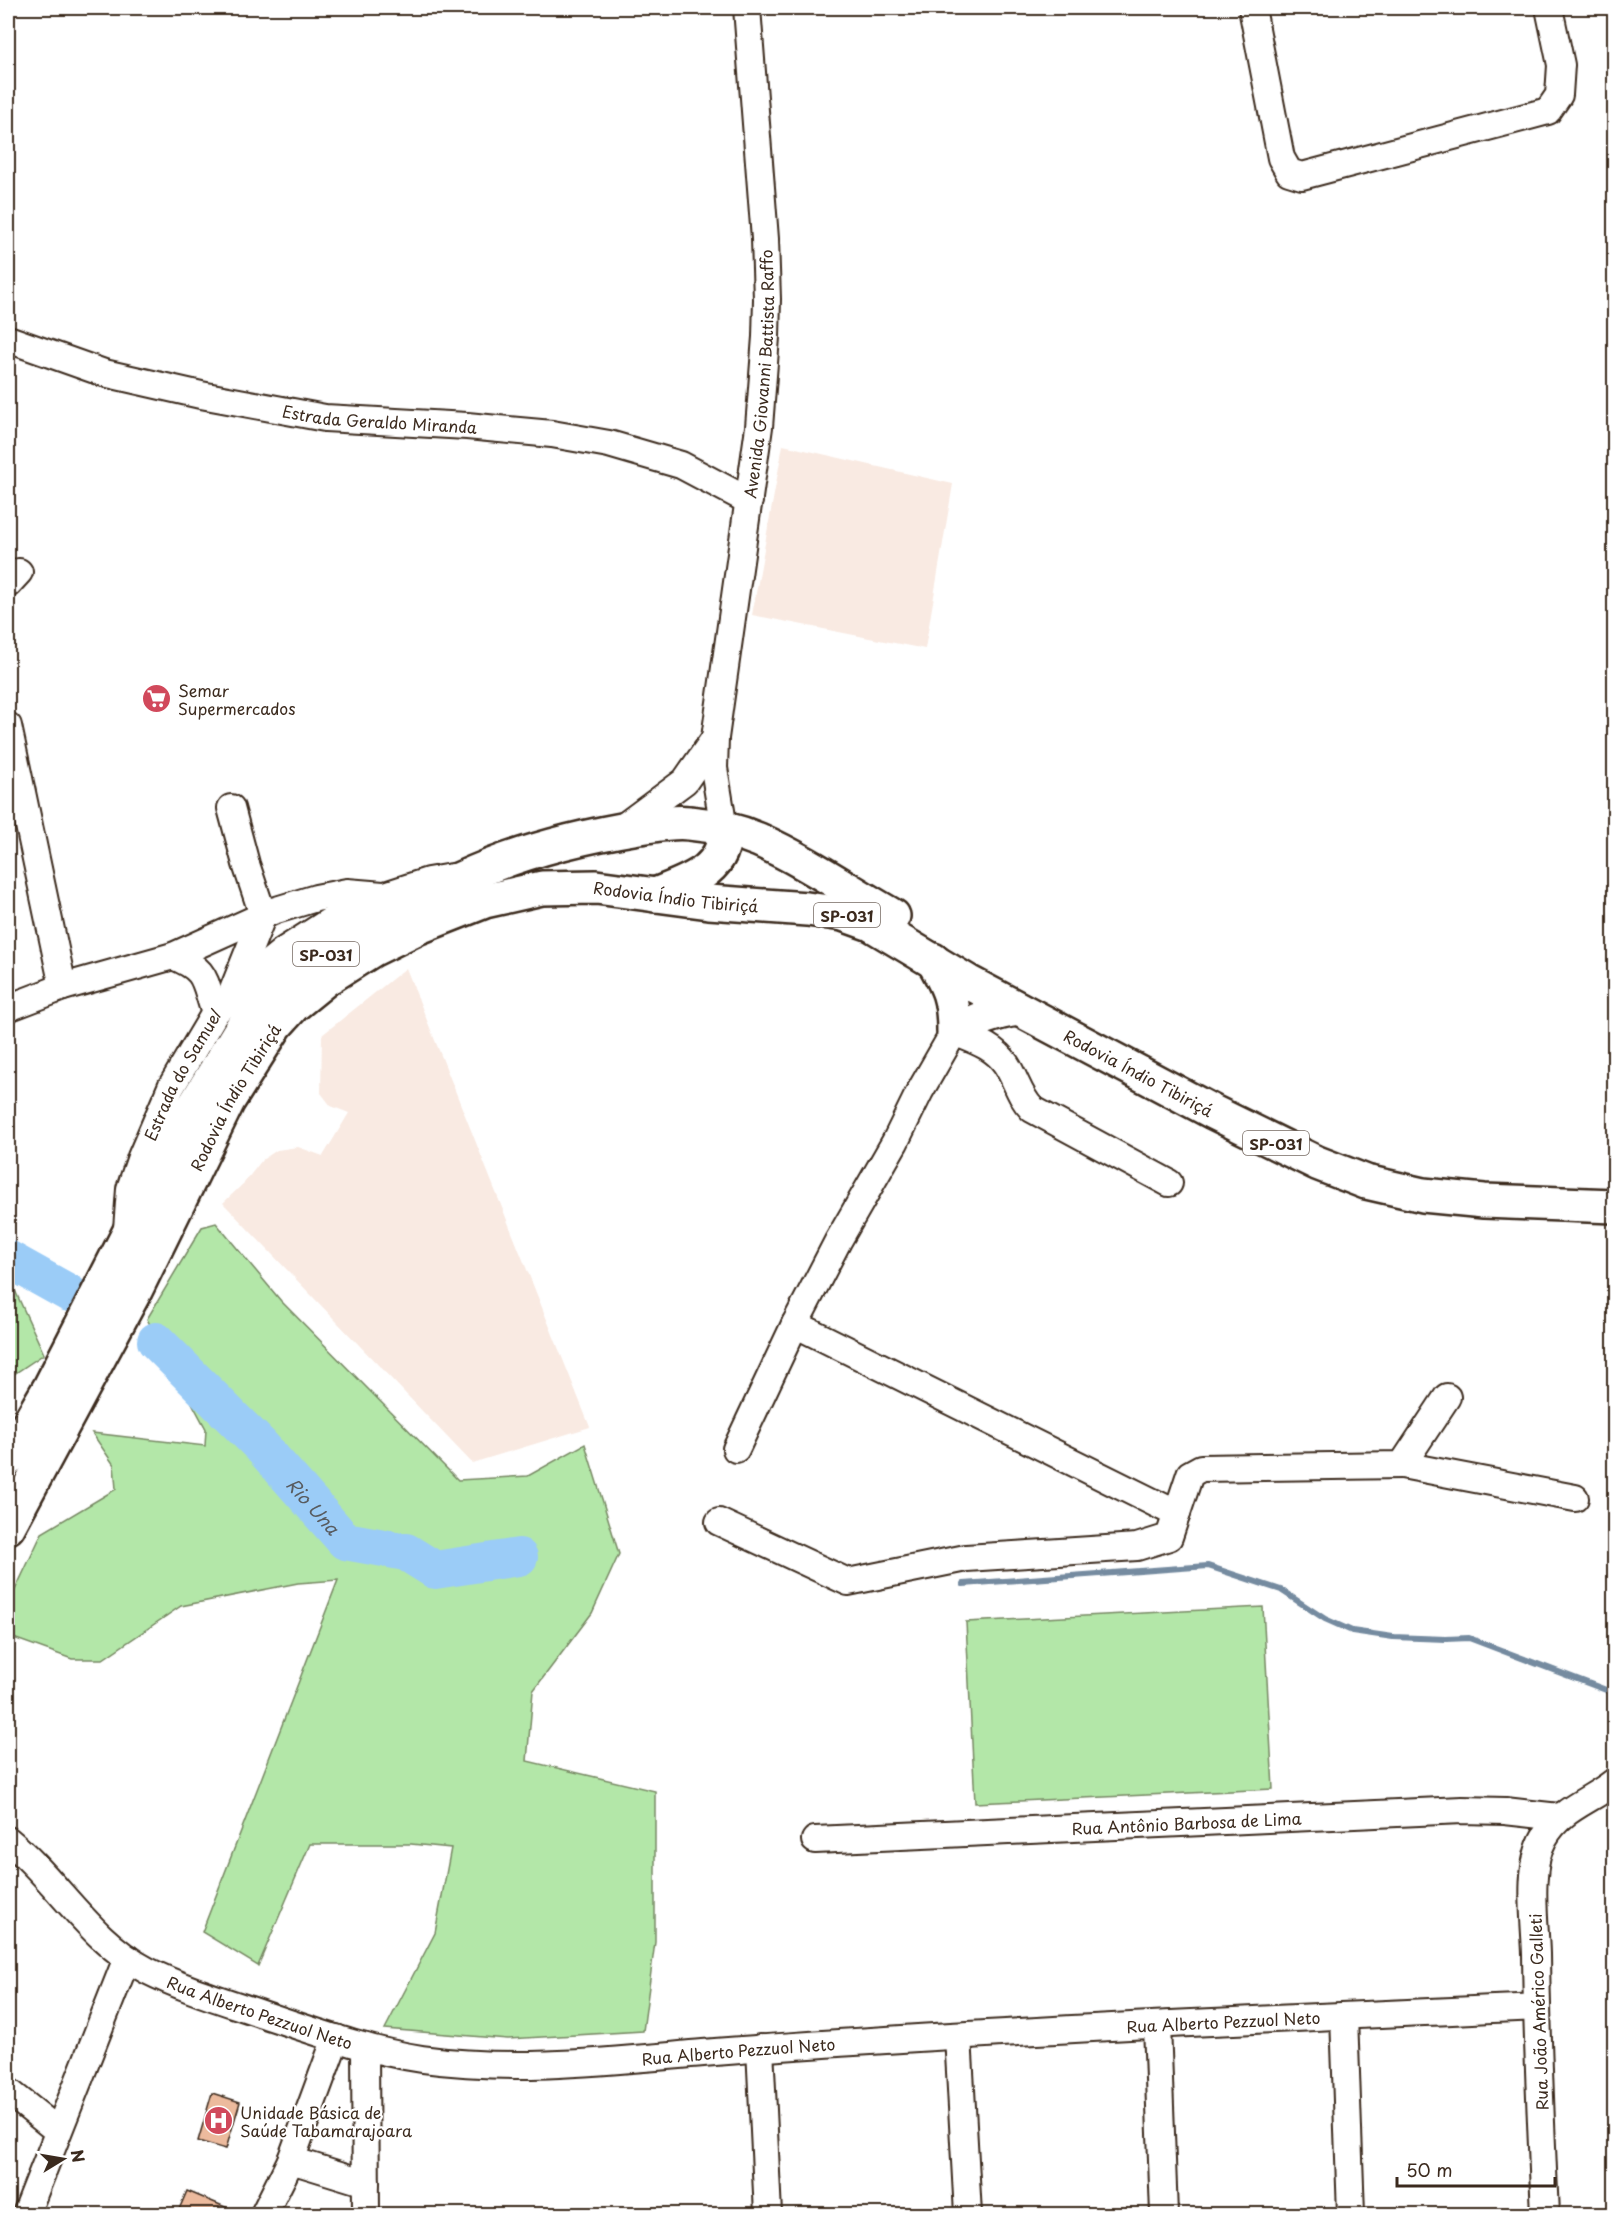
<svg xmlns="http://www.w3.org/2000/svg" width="1622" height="2222" font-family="'Playpen Sans',sans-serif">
<rect width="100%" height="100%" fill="#fff"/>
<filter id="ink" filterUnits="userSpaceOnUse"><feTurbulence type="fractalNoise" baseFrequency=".0167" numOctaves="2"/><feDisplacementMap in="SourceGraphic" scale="12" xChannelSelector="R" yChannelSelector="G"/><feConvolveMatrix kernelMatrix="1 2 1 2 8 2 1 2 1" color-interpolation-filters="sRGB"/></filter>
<g filter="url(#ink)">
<path fill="#f9eae2" d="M 783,445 L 953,484 L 925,649 L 752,615 Z
M 406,968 L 590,1427 L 472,1463 L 223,1203 L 244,1183 L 262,1160 L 277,1150 L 298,1147 L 323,1156 L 349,1113 L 331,1106 L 321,1093 L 322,1035 Z"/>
<path fill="#b3e7a8" stroke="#778863" stroke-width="1.5" d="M 216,1223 L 281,1301 L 458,1480 L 528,1476 L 585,1444 L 619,1554 L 592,1613 L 533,1691 L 527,1761 L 655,1791 L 655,1942 L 643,2031 L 508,2039 L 385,2029 L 435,1933 L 451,1848 L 411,1844 L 310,1844 L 258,1966 L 202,1932 L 338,1580 L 298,1583 L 181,1606 L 103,1659 L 72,1659 L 8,1636 L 8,1605 L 42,1533 L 116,1489 L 114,1465 L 92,1433 L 205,1446 L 206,1429 L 147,1319 L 202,1227 Z
M 8,1275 L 44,1354 L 8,1378 Z
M 1263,1607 L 1273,1789 L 975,1803 L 966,1622 Z"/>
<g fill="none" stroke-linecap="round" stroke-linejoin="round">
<path stroke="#758ba0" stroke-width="6" d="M 963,1584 L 1208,1566 L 1281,1590 L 1325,1619 L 1352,1631 L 1393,1637 L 1446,1639 L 1469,1638 L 1614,1693"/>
<g stroke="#9bccf7" stroke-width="38">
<path d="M 8,1259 L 69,1293"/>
<path id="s1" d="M 156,1341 L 261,1446 L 345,1541 L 406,1552 L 435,1570 L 519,1557"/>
</g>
</g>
<path fill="#ecba9d" stroke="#3b2a1e" stroke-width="1.5" d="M 212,2093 L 240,2102 L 226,2149 L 198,2141 Z
M 187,2191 L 242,2214 L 177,2214 Z"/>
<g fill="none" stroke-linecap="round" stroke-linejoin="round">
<defs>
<g id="minor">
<path d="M 1252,8 L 1281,158 L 1289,172 L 1302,176 L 1548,111 L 1559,95 L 1561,65 L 1549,8"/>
<path id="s2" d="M 8,339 L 104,373 L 201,395 L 325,418 L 467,426 L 552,434 L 609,444 L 681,465 L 749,501"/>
<path d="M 8,584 L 19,572"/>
<path d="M 8,726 L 63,987"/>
<path d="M 231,808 L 246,864 L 263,915 L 233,990"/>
<path id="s3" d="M 724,829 L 714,768 L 715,738 L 759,427 L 766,337 L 767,299 L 765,239 L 747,8"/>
<path d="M 619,830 L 685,781 L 715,738"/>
<path d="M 173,956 C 209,971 203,979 215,1013"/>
<path d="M 8,1008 L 63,987 L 173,956 L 273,911 L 316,898 L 347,892 L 383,895"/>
<path id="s4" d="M 127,1229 L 130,1189 L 141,1157 L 171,1087 L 215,1013 L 244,983 L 283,951 L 330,921 L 385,895 L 428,881 L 452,877"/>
<path d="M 795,1324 L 1177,1514"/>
<path d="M 736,1449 L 795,1324 L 838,1241 L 895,1142 L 920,1091 L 954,1032 C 973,1040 994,1046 1006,1064 C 1016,1079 1019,1096 1032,1109 L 1169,1183"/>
<path d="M 1402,1465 L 1575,1498"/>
<path d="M 719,1522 L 848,1582 L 966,1558 L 1137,1547 L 1169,1537 L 1190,1474 L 1201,1468 L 1402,1465 L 1447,1397"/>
<path id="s5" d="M 8,1840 C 57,1880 90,1941 148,1971 C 186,1990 228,2002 268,2016 C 319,2033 369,2051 422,2059 C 515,2072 610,2061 703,2053 C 785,2046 868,2041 951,2036 C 1146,2024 1341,2016 1537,2007"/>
<path id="s6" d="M 815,1840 L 1462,1810 L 1505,1811 L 1559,1817"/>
<path d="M 1344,2016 L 1351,2214"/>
<path d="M 1157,2025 L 1164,2214"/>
<path d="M 958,2036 L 968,2214"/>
<path d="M 365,2047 L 366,2214"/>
<path d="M 760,2048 L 768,2214"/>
<path d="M 8,2091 L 58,2131"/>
<path d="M 291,2160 L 366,2183"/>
<path d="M 26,2214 L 127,1958"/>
<path d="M 264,2214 L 291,2160 L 336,2038"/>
<path d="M 1545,2214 C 1541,2128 1537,2041 1536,1954 C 1535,1920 1527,1868 1544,1838 C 1561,1808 1589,1802 1614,1782"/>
</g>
<g id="highway">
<path d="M 655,895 C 687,882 727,871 724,829"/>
<path d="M 933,960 C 949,988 954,998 954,1032 C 975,1021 993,1012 1018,1009"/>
<path d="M 8,1459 L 50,1387 L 193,1108 L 244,1024 L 269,995 L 301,969 L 460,879 C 516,853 578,837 639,827 C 655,825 672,821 689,823 C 712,825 737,831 759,840 C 806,861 849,891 893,916"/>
<path id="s7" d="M 8,1527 L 136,1289 L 228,1101 L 276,1025 L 294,1005 L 326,979 L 372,950 L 419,927 L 485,901 L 542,888 L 596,887 L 709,902 L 807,909 L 843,914 L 871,924 L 968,982 L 1213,1112 L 1317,1163 L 1366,1182 L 1423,1195 L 1484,1201 L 1614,1206"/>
</g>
</defs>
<use href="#minor" stroke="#3b2a1e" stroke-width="30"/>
<use href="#highway" stroke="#3b2a1e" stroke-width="38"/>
<use href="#minor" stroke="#fff" stroke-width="26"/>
<use href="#highway" stroke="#fff" stroke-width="33"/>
</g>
</g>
<defs>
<symbol id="supermarket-disc" viewBox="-11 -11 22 22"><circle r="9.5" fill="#d1495b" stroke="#fff"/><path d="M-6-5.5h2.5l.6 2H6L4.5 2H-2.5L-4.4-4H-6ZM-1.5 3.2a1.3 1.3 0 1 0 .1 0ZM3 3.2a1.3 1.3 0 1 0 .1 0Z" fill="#fff"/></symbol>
<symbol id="hospital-disc" viewBox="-11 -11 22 22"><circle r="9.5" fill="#d1495b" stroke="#fff"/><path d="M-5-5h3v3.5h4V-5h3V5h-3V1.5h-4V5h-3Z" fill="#fff"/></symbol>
</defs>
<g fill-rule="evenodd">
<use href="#supermarket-disc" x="140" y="682" width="33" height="33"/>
<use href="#hospital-disc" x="202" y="2104" width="33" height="33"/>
</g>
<g text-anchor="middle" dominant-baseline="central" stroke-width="4.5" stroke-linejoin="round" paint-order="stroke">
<g fill="#fff" stroke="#766a62" stroke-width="1.5">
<rect x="814" y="903" width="66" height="24" rx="4.5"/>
<rect x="293" y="942" width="66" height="24" rx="4.5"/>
<rect x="1243" y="1131" width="66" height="24" rx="4.5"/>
</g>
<g font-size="15" font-weight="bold" fill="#3b2a1e">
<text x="847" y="915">SP-031</text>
<text x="326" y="954">SP-031</text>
<text x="1276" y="1143">SP-031</text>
</g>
<g font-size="16" fill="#3b2a1e" stroke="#fff">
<text stroke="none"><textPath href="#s3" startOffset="459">Avenida Giovanni Battista Raffo</textPath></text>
<text stroke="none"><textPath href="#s2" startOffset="382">Estrada Geraldo Miranda</textPath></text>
<text stroke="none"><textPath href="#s7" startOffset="1008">Rodovia Índio Tibiriçá</textPath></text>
<text stroke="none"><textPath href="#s7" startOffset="1512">Rodovia Índio Tibiriçá</textPath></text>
<text stroke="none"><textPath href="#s4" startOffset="166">Estrada do Samuel</textPath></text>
<text stroke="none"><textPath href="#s7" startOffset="486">Rodovia Índio Tibiriçá</textPath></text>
<text stroke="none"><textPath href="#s6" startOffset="372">Rua Antônio Barbosa de Lima</textPath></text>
<text stroke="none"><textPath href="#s5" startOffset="312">Rua Alberto Pezzuol Neto</textPath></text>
<text transform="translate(1538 2012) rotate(-92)">Rua João Américo Galleti</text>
<text stroke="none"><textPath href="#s5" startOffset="1284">Rua Alberto Pezzuol Neto</textPath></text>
<text stroke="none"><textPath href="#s5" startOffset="798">Rua Alberto Pezzuol Neto</textPath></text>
</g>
<g font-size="16" fill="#3b2a1e" stroke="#fff" text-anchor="start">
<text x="178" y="690">Semar<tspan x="178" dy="18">Supermercados</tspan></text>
<text x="240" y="2112">Unidade Básica de<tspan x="240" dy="18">Saúde Tabamarajoara</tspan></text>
</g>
<g font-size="18" font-style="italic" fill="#585b5f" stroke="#fff">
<text stroke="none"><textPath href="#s1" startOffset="228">Rio Una</textPath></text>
</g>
</g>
<rect width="1622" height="2222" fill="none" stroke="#fff" stroke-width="30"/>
<rect x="15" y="15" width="1592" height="2192" fill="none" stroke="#3b2a1e" stroke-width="2" filter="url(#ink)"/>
<g transform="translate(63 2159) rotate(79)" stroke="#ffffff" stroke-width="4.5" paint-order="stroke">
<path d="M0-4.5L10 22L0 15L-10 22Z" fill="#3b2a1e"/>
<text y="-9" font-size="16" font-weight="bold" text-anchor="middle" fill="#3b2a1e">N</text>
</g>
<path d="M1397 2177v9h158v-9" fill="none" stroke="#3b2a1e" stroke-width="3"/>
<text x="1406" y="2177" font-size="18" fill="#3b2a1e" stroke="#ffffff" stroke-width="4.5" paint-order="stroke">50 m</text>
</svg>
